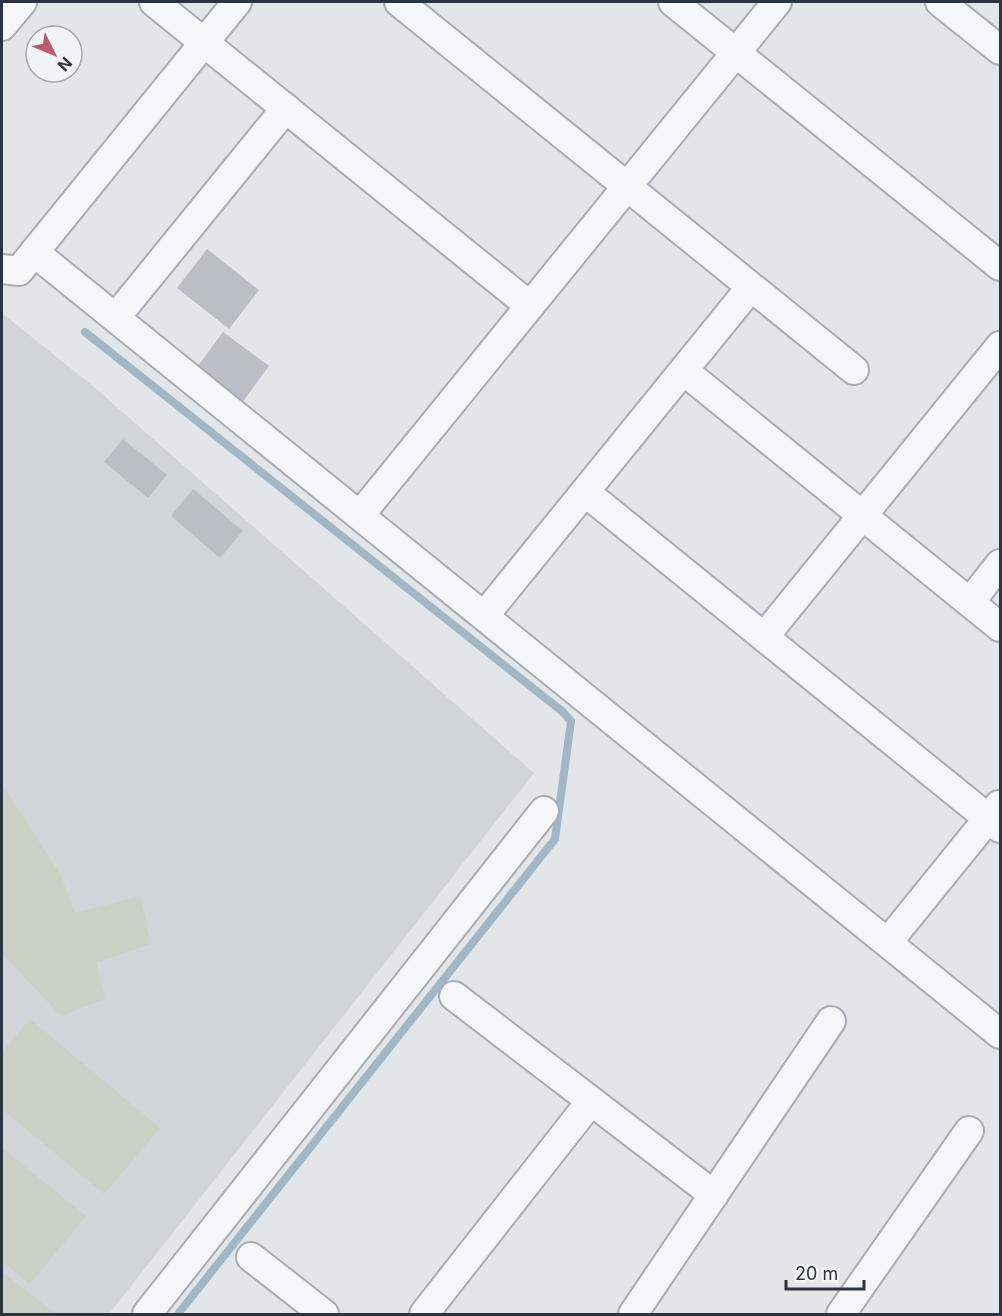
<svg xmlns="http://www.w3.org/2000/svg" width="1002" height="1316" font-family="Inter,sans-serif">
<rect width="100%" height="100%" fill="#e2e6e9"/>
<path fill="#d0d5da" d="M 2,313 L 94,387 L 534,773 L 109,1314 L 2,1314 Z"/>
<path fill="#c9d2c4" d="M 2,784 L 60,874 L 75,913 L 141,896 L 150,944 L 97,962 L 105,999 L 61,1016 L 2,953 Z
M 30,1019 L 160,1128 L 104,1194 L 2,1109 L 2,1052 Z
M 2,1148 L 86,1216 L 30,1284 L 2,1261 Z
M 2,1272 L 56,1314 L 2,1314 Z"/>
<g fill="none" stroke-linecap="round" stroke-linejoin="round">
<path stroke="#a1b7c5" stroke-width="8" d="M 85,332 L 563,712 L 571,721 L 555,839 L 178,1314"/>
</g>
<path fill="#babfc5" d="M 207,249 L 259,290 L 229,329 L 177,288 Z
M 223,332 L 269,366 L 241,404 L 195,370 Z
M 123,439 L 167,475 L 148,498 L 104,462 Z
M 193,489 L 243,531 L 220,558 L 171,516 Z"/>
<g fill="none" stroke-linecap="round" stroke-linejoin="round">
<defs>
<path id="minor" d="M 154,2 L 530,306
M 399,2 L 854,370
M 673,2 L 1000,266
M 940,2 L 1000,50
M 2,26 L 22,2
M 34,252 L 1000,1034
M 2,269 L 19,271 L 237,2
M 116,317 L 286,108
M 684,371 L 1000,627
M 585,492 L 1000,828
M 360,515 L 777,2
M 970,602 L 1000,564
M 484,616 L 751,287
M 764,637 L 1000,346
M 888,942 L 999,805
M 454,996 L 714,1195
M 251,1257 L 324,1314
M 147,1314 L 544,811
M 424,1314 L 591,1101
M 633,1314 L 831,1021
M 841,1314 L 969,1131"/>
</defs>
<use href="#minor" stroke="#a8adb3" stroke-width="32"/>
<use href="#minor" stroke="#f4f6f8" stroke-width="28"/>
</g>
<rect width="1002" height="1316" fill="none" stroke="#2c353f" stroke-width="6"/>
<g transform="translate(54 54) rotate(133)"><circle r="28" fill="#f1f4f6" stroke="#a2a8ad" stroke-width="1.5"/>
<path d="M0-4.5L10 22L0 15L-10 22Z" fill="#bf5672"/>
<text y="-9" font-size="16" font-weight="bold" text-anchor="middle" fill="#2c353f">N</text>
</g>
<path d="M786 1280v9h78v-9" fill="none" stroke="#2c353f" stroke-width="3"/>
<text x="795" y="1280" font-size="18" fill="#2c353f" stroke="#f1f4f6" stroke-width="4.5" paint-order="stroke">20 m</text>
</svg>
